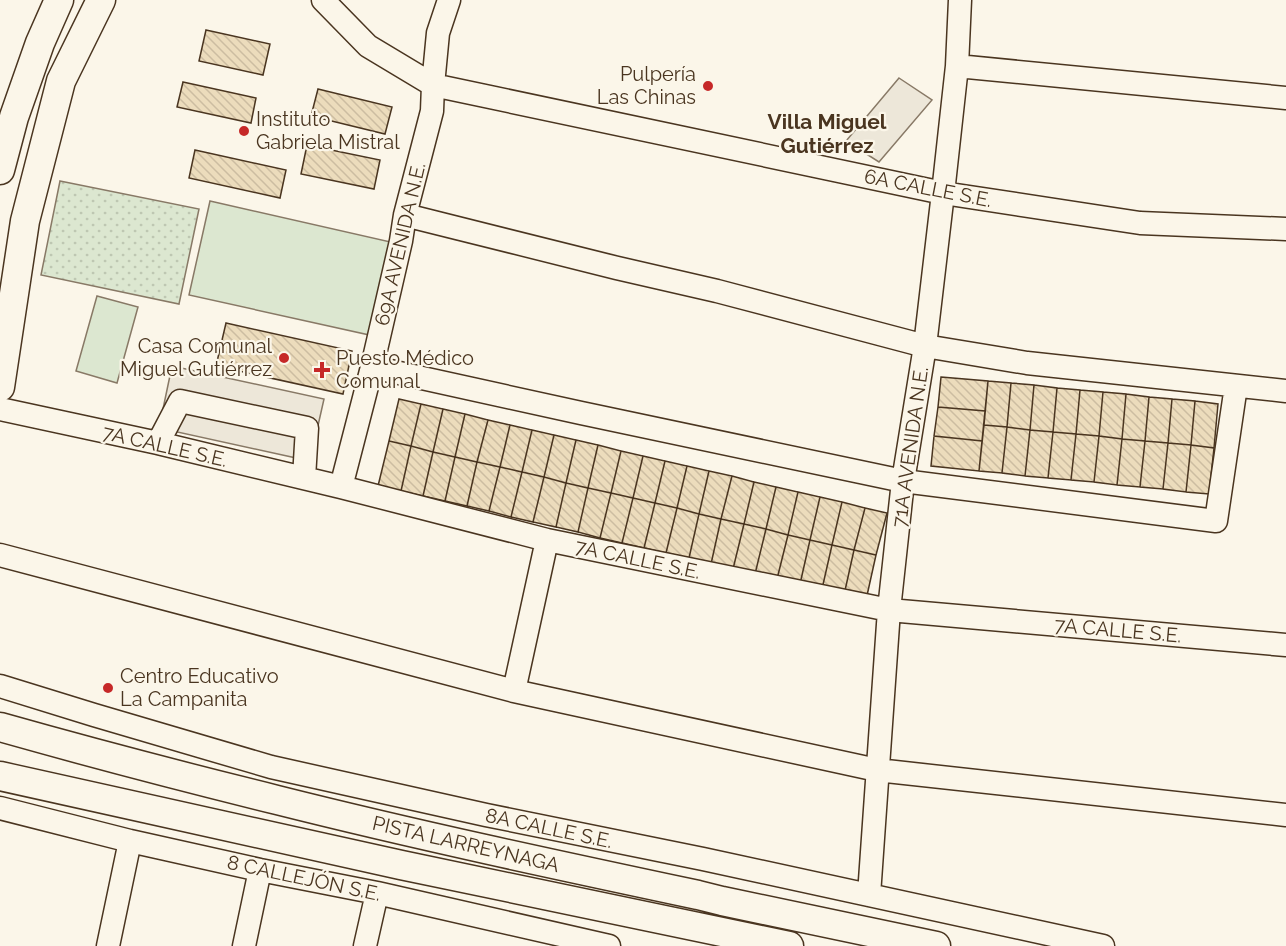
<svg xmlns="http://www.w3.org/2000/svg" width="1286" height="946" font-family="Raleway,sans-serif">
<defs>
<pattern id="park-dots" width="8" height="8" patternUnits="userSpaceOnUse" patternTransform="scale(1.5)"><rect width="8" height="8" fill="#dce7d0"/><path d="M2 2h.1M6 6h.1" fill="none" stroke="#bec7b2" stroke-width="1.8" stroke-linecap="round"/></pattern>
<pattern id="building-back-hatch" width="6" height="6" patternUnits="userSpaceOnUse" patternTransform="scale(1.5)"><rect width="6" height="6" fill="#ecdcbc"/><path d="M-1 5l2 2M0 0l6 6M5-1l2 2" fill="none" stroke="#ccbda1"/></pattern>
</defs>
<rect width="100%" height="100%" fill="#fbf6e9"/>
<path fill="url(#park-dots)" stroke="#887966" stroke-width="1.5" d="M 60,181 L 199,209 L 179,304 L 41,275 Z"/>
<path fill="#dce7d0" stroke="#887966" stroke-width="1.5" d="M 210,201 L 395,243 L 374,336 L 189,295 Z
M 97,296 L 138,307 L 117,383 L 76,371 Z"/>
<path fill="#ede7d9" stroke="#887966" stroke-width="1.5" d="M 899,78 L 932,100 L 879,162 L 846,141 Z
M 172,366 L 324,399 L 310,461 L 159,428 Z"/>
<path fill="url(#building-back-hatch)" stroke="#4a3520" stroke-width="1.5" d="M 206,30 L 270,44 L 263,75 L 199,61 Z
M 183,82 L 256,98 L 251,123 L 177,107 Z
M 318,89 L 392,107 L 385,134 L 311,116 Z
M 307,145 L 380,160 L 374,189 L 301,174 Z
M 195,150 L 286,170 L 280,198 L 189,178 Z
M 226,323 L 352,351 L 343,394 L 216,366 Z
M 941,377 L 988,381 L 985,411 L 938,407 Z
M 988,381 L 1011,383 L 1007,427 L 984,425 Z
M 1011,383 L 1034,385 L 1030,430 L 1007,427 Z
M 1034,385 L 1057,388 L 1053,432 L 1030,430 Z
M 1057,388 L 1080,390 L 1076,434 L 1053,432 Z
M 1080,390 L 1103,392 L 1099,436 L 1076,434 Z
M 1103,392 L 1126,394 L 1122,439 L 1099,436 Z
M 1126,394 L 1149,397 L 1145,441 L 1122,439 Z
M 1149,397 L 1172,399 L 1168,443 L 1145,441 Z
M 399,399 L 421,404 L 411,446 L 389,441 Z
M 1172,399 L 1195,401 L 1191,445 L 1168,443 Z
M 1195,401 L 1218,404 L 1214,448 L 1191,445 Z
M 421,404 L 443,409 L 433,452 L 411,446 Z
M 938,407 L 985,411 L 982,441 L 934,436 Z
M 443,409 L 465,414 L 455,457 L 433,452 Z
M 465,414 L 488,420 L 477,462 L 455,457 Z
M 488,420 L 510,425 L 500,467 L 477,462 Z
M 510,425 L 532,430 L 522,472 L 500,467 Z
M 984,425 L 1007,427 L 1002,473 L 979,471 Z
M 1007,427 L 1030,430 L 1025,476 L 1002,473 Z
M 532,430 L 554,435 L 544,477 L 522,472 Z
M 1030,430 L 1053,432 L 1048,478 L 1025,476 Z
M 1053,432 L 1076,434 L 1071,480 L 1048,478 Z
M 1076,434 L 1099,436 L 1094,482 L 1071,480 Z
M 554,435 L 576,440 L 566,483 L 544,477 Z
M 934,436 L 982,441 L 979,471 L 931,466 Z
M 1099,436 L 1122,439 L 1117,485 L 1094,482 Z
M 1122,439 L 1145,441 L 1140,487 L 1117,485 Z
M 576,440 L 598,445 L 588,488 L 566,483 Z
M 389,441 L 411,446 L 401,491 L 378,486 Z
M 1145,441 L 1168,443 L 1163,489 L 1140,487 Z
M 1168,443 L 1191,445 L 1186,492 L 1163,489 Z
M 598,445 L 621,451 L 611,493 L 588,488 Z
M 1191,445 L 1214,448 L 1209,494 L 1186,492 Z
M 411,446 L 433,452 L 423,496 L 401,491 Z
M 621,451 L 643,456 L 633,498 L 611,493 Z
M 433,452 L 455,457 L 445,501 L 423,496 Z
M 643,456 L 665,461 L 655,503 L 633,498 Z
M 455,457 L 477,462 L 467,506 L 445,501 Z
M 665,461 L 687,466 L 677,508 L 655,503 Z
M 477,462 L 500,467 L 489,511 L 467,506 Z
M 687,466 L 709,471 L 699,514 L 677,508 Z
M 500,467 L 522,472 L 511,517 L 489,511 Z
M 709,471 L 732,476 L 721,519 L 699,514 Z
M 522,472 L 544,477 L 533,522 L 511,517 Z
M 732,476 L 754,482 L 744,524 L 721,519 Z
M 544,477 L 566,483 L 556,527 L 533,522 Z
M 754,482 L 776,487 L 766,529 L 744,524 Z
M 566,483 L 588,488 L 578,532 L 556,527 Z
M 776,487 L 798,492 L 788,535 L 766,529 Z
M 588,488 L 611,493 L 600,538 L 578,532 Z
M 798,492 L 820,497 L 810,540 L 788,535 Z
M 611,493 L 633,498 L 622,543 L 600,538 Z
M 820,497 L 842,502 L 832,545 L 810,540 Z
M 633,498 L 655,503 L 644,548 L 622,543 Z
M 842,502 L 865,508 L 854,550 L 832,545 Z
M 655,503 L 677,508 L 666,553 L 644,548 Z
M 677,508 L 699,514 L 689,558 L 666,553 Z
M 865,508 L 887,513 L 876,555 L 854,550 Z
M 699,514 L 721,519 L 711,564 L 689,558 Z
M 721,519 L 744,524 L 733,569 L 711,564 Z
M 744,524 L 766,529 L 755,574 L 733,569 Z
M 766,529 L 788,535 L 777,579 L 755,574 Z
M 788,535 L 810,540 L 800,584 L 777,579 Z
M 810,540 L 832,545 L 822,589 L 800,584 Z
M 832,545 L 854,550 L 844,595 L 822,589 Z
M 854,550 L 876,555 L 866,600 L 844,595 Z"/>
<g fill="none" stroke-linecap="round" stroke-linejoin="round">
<defs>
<path id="minor" d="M 323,0 L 368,46 L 433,85 L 943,193 L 1140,223 L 1286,229
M 957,66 L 1286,98
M 405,215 L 617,268 L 717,291 L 925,346 L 1027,363 L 1286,391
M 372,367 L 581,413 L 903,481 L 1216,521 L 1236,386
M 0,409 L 158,443 L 341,487 L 547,540 L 889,610 L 1286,645
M 158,443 L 180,401 L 307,428 L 304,478
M 341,487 L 372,367 L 401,241 L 405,215 L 432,111 L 433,85 L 438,33 L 449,0
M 0,555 L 514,691 L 877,770 L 1286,815
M 0,686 L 94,715 L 271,767 L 486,815 L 703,859 L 1103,946
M 514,691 L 547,540
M 0,808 L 130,841 L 260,870 L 377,893 L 609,946
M 869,895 L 889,610 L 903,481 L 925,346 L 943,193 L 957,66 L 960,0
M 108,946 L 130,841
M 244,946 L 260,870
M 365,946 L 377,893"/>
<path id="major" d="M 0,170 L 14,117 L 40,43 L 59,0
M 0,387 L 25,221 L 61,81 L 101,0
M 0,727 C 92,753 184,777 277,800 C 416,835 557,865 698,895 L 722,901 L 936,946
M 0,776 L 401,865 L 789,946"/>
</defs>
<use href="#minor" stroke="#4a3520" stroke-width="25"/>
<use href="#major" stroke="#4a3520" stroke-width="31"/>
<use href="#minor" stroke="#fbf6e9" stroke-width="22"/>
<use href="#major" stroke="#fbf6e9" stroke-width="28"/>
</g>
<g fill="#c62828" stroke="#fbf6e9" stroke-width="2">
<circle cx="708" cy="86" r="6"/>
<circle cx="244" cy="131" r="6"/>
<circle cx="284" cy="358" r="6"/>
<path d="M319 361h6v6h6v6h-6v6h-6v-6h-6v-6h6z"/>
<circle cx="108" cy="688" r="6"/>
</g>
<g text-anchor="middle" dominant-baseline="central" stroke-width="4.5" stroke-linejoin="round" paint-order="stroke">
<g font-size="20" fill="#4a3520" stroke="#fbf6e9" text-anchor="start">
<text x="696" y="74" text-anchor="end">Pulpería<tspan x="696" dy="23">Las Chinas</tspan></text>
<text x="256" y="119">Instituto<tspan x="256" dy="23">Gabriela Mistral</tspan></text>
<text x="272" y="346" text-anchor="end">Casa Comunal<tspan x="272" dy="23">Miguel Gutiérrez</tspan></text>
<text x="336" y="358">Puesto Médico<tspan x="336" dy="23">Comunal</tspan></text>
<text x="120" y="676">Centro Educativo<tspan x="120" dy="23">La Campanita</tspan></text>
</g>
<g font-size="20" fill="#4a3520" stroke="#fbf6e9">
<text transform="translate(928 188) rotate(11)">6A CALLE S.E.</text>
<text transform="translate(400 244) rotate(-77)">69A AVENIDA N.E.</text>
<text transform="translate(165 446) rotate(13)">7A CALLE S.E.</text>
<text transform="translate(910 447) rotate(-82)">71A AVENIDA N.E.</text>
<text transform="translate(638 559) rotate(12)">7A CALLE S.E.</text>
<text transform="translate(1118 630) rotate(5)">7A CALLE S.E.</text>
<text transform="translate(549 828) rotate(12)">8A CALLE S.E.</text>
<text transform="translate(466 844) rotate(13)">PISTA LARREYNAGA</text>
<text transform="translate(304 878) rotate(12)">8 CALLEJÓN S.E.</text>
</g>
<g font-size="21" font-weight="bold" fill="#4a3520" stroke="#fbf6e9">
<text x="827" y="121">Villa Miguel<tspan x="827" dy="24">Gutiérrez</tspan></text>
</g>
</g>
</svg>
